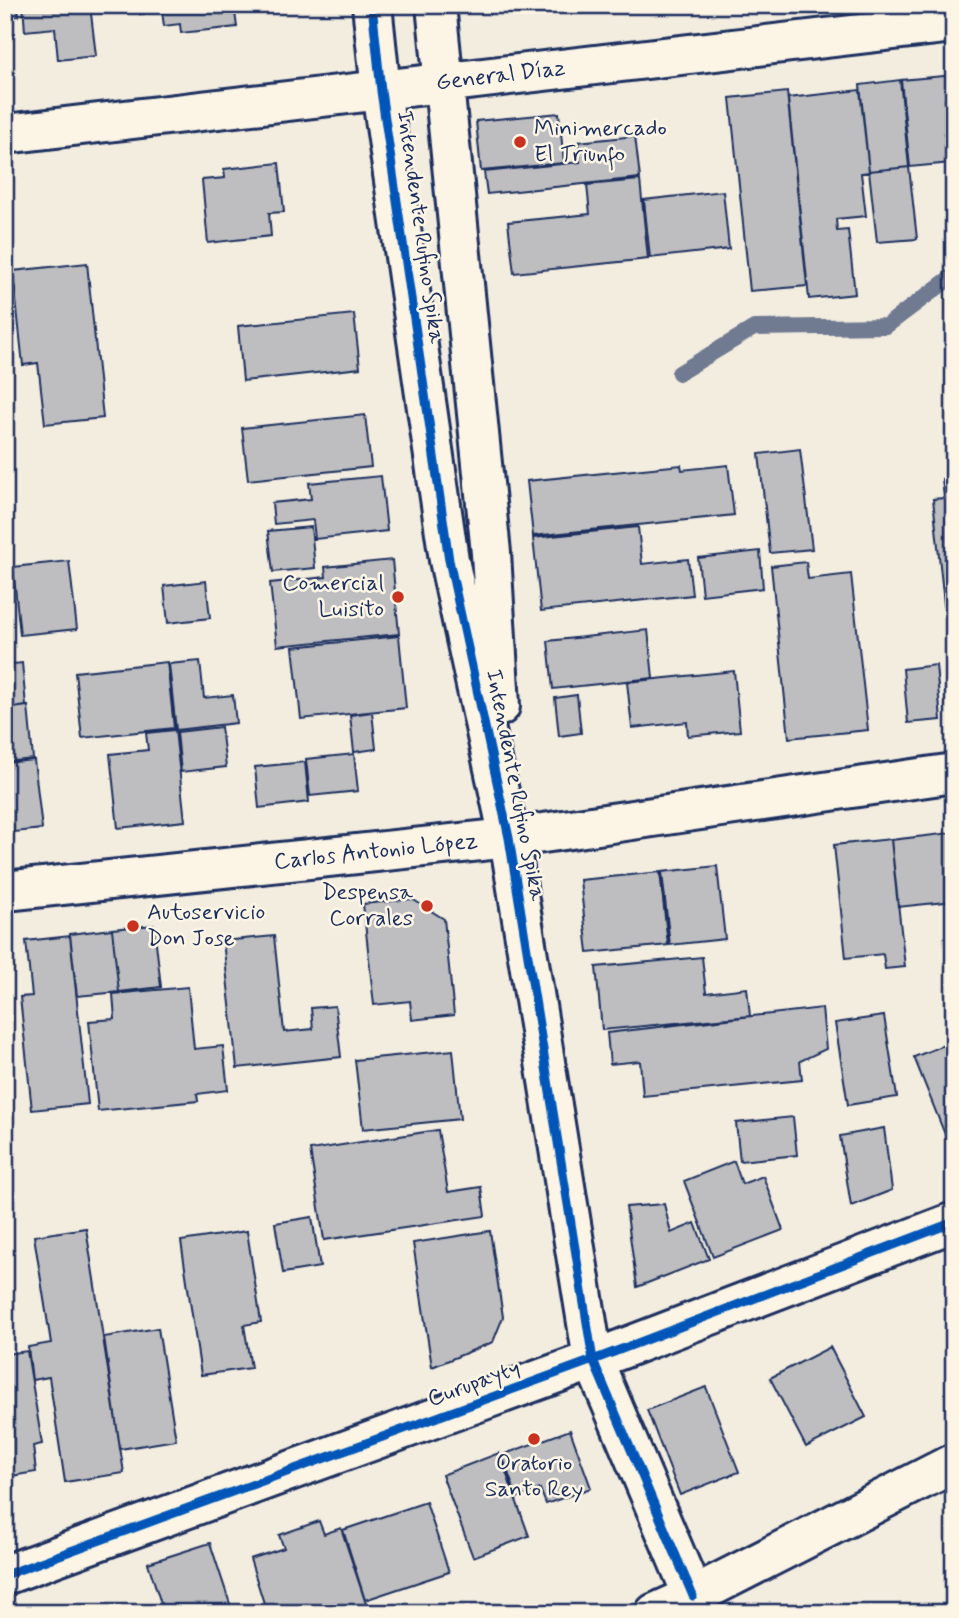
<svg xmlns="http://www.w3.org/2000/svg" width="959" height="1618" font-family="Mynerve,sans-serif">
<rect width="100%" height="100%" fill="#f3ede0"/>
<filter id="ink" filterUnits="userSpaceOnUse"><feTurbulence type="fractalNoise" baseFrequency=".0143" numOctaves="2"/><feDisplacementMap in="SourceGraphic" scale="14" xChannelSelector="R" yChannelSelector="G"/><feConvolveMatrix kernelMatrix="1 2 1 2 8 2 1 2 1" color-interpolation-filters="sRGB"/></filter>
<g filter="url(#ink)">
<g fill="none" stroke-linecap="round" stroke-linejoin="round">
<path stroke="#707a91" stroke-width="16" d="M 679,373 L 754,328 L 886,326 L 954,275"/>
</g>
<path fill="#bebec0" stroke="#1b2f5e" stroke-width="2" d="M 5,5 L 18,5 L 19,16 L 5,18 Z
M 23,5 L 90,5 L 96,56 L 58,60 L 55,28 L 25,31 Z
M 91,5 L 234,5 L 237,27 L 181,33 L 180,24 L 164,26 L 162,11 L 140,14 L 139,6 L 92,11 Z
M 503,5 L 547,5 L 504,10 Z
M 954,75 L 954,99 L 945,100 L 951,163 L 910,167 L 901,80 Z
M 900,80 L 909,167 L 869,171 L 860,85 Z
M 860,90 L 869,172 L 861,173 L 866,216 L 836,219 L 837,231 L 848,230 L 855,294 L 809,299 L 788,98 Z
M 787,92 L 807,286 L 750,291 L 730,98 Z
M 559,113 L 564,163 L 481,171 L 476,121 Z
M 635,136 L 640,178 L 487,194 L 484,172 L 580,162 L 578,142 Z
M 279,163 L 284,212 L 269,213 L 271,236 L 208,243 L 202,180 L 225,178 L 224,169 Z
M 909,167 L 917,239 L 877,242 L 869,171 Z
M 640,180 L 648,259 L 514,273 L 508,222 L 590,214 L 587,185 Z
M 723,191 L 729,249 L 650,258 L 644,200 Z
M 87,263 L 103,418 L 45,424 L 38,363 L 23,365 L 13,271 Z
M 354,314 L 360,368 L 243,381 L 238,326 Z
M 365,415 L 371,467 L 248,480 L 242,428 Z
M 800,449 L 812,549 L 770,553 L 759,454 Z
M 681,465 L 682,470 L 728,465 L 734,515 L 533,536 L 527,481 Z
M 381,476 L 387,531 L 315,539 L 313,520 L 274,524 L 272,503 L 311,499 L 309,483 Z
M 954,478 L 954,612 L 945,613 L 933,499 L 944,498 L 942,479 Z
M 5,505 L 8,505 L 11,537 L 5,538 Z
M 311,527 L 315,568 L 273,572 L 268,531 Z
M 638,527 L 642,564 L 688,559 L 692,595 L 541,611 L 533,538 Z
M 760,551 L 763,588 L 702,595 L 698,558 Z
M 392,560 L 399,634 L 277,646 L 270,583 L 326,577 L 325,567 Z
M 69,561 L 77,629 L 20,635 L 13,567 Z
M 806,562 L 808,579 L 851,574 L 868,730 L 789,738 L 771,566 Z
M 206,581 L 210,618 L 168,623 L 164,586 Z
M 648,630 L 653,678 L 553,689 L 548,641 Z
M 399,636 L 406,708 L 301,719 L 293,647 Z
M 200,661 L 204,698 L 233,695 L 236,723 L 176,730 L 169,664 Z
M 167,662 L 174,728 L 82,738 L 75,672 Z
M 22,663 L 26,706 L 5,709 L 5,665 Z
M 936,665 L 941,720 L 908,723 L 903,669 Z
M 734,671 L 740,731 L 688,736 L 687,722 L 632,728 L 627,682 Z
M 577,695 L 581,733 L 559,736 L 555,698 Z
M 28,706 L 33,759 L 5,762 L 5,709 Z
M 372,712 L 376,749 L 354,752 L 350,715 Z
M 221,727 L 226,767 L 181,772 L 177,732 Z
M 175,730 L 185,821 L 118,828 L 110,754 L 148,750 L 146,733 Z
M 354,754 L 358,791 L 310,796 L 306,759 Z
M 34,760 L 42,829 L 5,833 L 5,763 Z
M 305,762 L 309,802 L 259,808 L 255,767 Z
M 951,833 L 954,901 L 898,907 L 891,840 Z
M 891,839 L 905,967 L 885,969 L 883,954 L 846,958 L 834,845 Z
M 717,866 L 725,939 L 670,945 L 662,872 Z
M 660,872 L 668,945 L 588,953 L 580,880 Z
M 412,899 L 444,919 L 454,1015 L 412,1020 L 410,1001 L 374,1005 L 363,904 Z
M 154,925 L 161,987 L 119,992 L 112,929 Z
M 112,929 L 119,992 L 77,996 L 70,934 Z
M 70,936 L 88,1104 L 32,1110 L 20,997 L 32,996 L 26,941 Z
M 274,936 L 284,1032 L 313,1029 L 311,1008 L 335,1006 L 341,1057 L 237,1068 L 223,941 Z
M 5,957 L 12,1025 L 5,1026 Z
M 702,957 L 706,993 L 747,988 L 750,1016 L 602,1030 L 596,967 Z
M 188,987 L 194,1049 L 223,1046 L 228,1090 L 197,1094 L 198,1101 L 98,1111 L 89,1021 L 115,1019 L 113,994 Z
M 822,1008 L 826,1049 L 800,1061 L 802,1080 L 643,1096 L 640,1061 L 610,1064 L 607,1033 Z
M 884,1016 L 897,1097 L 848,1105 L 835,1023 Z
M 954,1041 L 954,1157 L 914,1057 Z
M 453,1050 L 460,1119 L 363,1129 L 355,1060 Z
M 793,1117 L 797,1155 L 740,1161 L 736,1123 Z
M 884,1128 L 892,1190 L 851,1206 L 840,1136 Z
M 438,1130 L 448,1192 L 481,1187 L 485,1216 L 324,1240 L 310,1150 Z
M 734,1161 L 742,1184 L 763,1176 L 783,1230 L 713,1257 L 684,1181 Z
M 664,1204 L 671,1233 L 695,1223 L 709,1259 L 637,1287 L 626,1207 Z
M 312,1217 L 320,1267 L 283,1273 L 275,1223 Z
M 86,1228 L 124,1473 L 65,1482 L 49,1377 L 32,1380 L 28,1347 L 51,1343 L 34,1236 Z
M 247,1231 L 261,1322 L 244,1325 L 251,1368 L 201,1375 L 181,1241 Z
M 490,1231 L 503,1317 L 493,1342 L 432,1367 L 413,1243 Z
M 158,1328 L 176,1440 L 120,1449 L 104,1337 Z
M 830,1347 L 866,1417 L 806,1447 L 770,1378 Z
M 27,1351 L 42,1444 L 33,1446 L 36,1472 L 5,1477 L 5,1354 Z
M 706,1387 L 739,1472 L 680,1495 L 647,1410 Z
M 570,1430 L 591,1488 L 546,1504 L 540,1489 L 517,1498 L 502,1455 Z
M 499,1453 L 529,1536 L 473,1557 L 442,1475 Z
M 426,1502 L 449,1572 L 365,1600 L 343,1530 Z
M 319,1521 L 324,1534 L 341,1528 L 369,1613 L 310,1613 L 307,1604 L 279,1613 L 267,1613 L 250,1559 L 284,1548 L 279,1535 Z
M 210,1543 L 233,1613 L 164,1613 L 148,1563 Z
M 104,1607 L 105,1613 L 69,1612 Z"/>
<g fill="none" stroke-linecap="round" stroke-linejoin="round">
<defs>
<g id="street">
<path d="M 372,5 L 381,91 L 449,560 L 509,838 L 593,1360 L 693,1596"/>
<path d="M 436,5 L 491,553 L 500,706"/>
<path id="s1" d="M 5,134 L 954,23"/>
<path id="s2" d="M 5,891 L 509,838 L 954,773"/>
<path d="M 5,1575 L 593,1360 L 954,1222"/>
</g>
<path id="secondary" d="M 655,1613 L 693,1596 L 954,1463"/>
</defs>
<use href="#street" stroke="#1b2f5e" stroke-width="44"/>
<use href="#secondary" stroke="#1b2f5e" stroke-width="44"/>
<use href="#street" stroke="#fcf5e5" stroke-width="38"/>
<use href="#secondary" stroke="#fcf5e5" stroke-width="38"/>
<defs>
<path id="cycleway" d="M 372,5 L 381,91 L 449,560 L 509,838 L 593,1360 L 693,1596
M 5,1575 L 593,1360 L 954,1222"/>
</defs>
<use href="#cycleway" stroke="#fcf5e5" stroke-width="13"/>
<use href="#cycleway" stroke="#0057b8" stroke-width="9"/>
</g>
</g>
<g fill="#c8321e" stroke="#fcf5e5" stroke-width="2.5">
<circle cx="520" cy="142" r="7"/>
<circle cx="398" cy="597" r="7"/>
<circle cx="427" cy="906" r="7"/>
<circle cx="133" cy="926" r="7"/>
<circle cx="534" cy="1439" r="7"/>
</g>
<g text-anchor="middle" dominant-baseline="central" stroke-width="5" stroke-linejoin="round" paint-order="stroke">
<g font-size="23" fill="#1b2f5e" stroke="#fcf5e5">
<text stroke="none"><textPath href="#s1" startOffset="499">General Díaz</textPath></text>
<text transform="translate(420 227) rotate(82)">Intendente Rufino Spika</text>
<text transform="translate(515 785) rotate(79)">Intendente Rufino Spika</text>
<text stroke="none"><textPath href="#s2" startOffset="373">Carlos Antonio López</textPath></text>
<text transform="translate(474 1384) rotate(-20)">Curupayty</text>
</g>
<g font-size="23" fill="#1b2f5e" stroke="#fcf5e5" text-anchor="start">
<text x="534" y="129">Minimercado<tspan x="534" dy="26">El Triunfo</tspan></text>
<text x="384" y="584" text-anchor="end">Comercial<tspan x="384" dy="26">Luisito</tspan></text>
<text x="413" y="893" text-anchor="end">Despensa<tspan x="413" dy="26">Corrales</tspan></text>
<text x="147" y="913">Autoservicio<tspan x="147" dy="26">Don Jose</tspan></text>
<text x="534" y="1464" text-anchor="middle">Oratorio<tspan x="534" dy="26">Santo Rey</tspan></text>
</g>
</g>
<rect width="959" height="1618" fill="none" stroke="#fcf5e5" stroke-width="28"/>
<rect x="14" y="14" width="931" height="1590" fill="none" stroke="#1b2f5e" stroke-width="2.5" filter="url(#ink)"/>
</svg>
